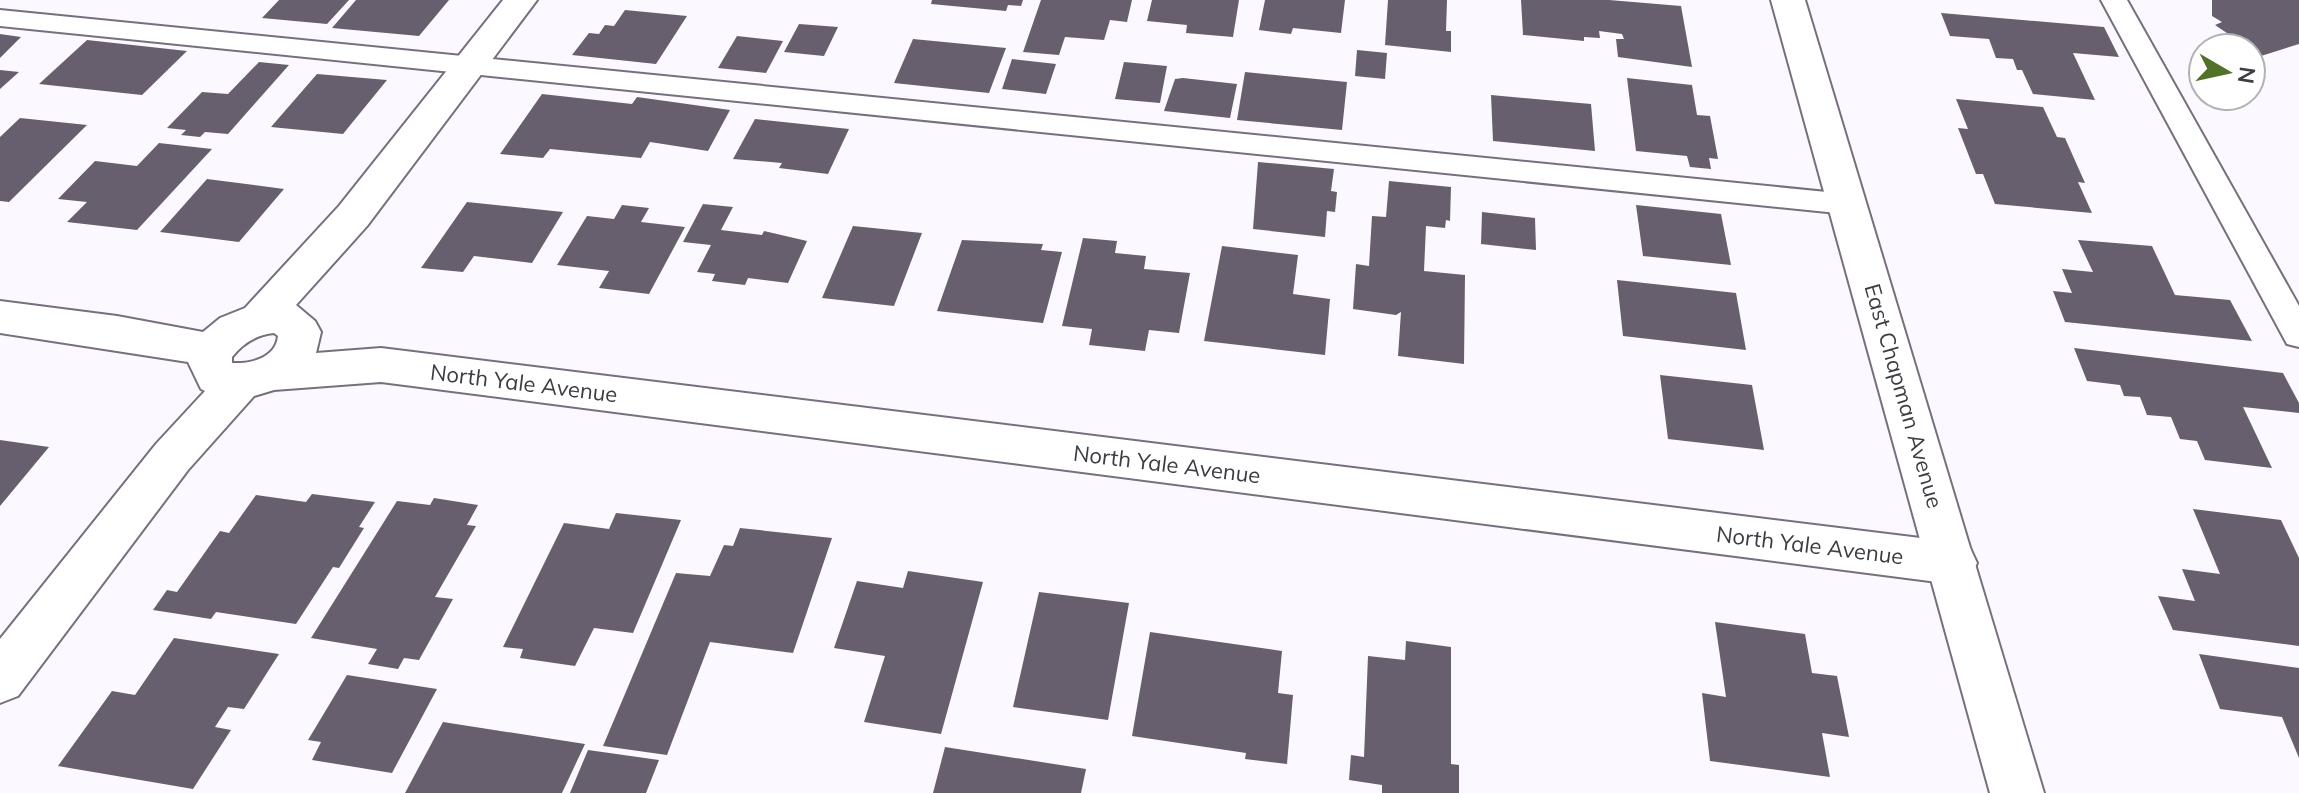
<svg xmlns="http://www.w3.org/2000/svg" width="2299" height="793" font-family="Mulish,sans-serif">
<rect width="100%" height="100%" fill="#fcf8ff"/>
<path fill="#675f6d" d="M 279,0 L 349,0 L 327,24 L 262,18 Z
M 356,0 L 449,0 L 419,36 L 332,28 Z
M 932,0 L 1023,0 L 1021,6 L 1008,5 L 1006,11 L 931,4 Z
M 1041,0 L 1132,0 L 1127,22 L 1110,20 L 1104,40 L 1065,37 L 1059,55 L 1023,52 Z
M 1152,0 L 1239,0 L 1233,37 L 1186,33 L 1187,25 L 1147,21 Z
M 1265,0 L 1345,0 L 1341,33 L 1293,28 L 1291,34 L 1259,30 Z
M 1388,0 L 1447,0 L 1446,31 L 1451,31 L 1451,52 L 1385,45 Z
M 1521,0 L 1609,0 L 1681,6 L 1692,67 L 1618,57 L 1616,39 L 1624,39 L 1622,34 L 1599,31 L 1600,38 L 1584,37 L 1584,41 L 1523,35 Z
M 2212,0 L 2299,0 L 2299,44 L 2261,56 L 2215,25 L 2222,22 L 2212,16 Z
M 625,10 L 687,16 L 656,64 L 572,55 L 589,33 L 599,34 L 605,25 L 614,26 Z
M 1941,13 L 2104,27 L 2119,57 L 2073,53 L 2095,100 L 2033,94 L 2022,70 L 2017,70 L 2013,59 L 1996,58 L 1989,39 L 1950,36 Z
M 799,24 L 838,27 L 824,56 L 784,52 Z
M 0,34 L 21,37 L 0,58 Z
M 737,36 L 783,41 L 766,73 L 718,68 Z
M 913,39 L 1006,48 L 989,93 L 894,83 Z
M 87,40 L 187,51 L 142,95 L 39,84 Z
M 1357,50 L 1387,53 L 1385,79 L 1355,76 Z
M 1012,59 L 1056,64 L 1046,94 L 1002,89 Z
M 259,62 L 289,65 L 228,134 L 205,132 L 200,137 L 181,135 L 186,130 L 167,128 L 202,92 L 228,94 Z
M 1124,62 L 1167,66 L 1160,103 L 1115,99 Z
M 0,70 L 19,72 L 0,89 Z
M 1245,72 L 1347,82 L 1342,130 L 1237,120 Z
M 317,74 L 387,80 L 343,134 L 271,127 Z
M 1183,78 L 1237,84 L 1230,118 L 1164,111 L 1175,79 Z
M 1627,78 L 1692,85 L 1697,115 L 1710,116 L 1718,159 L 1709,158 L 1711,169 L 1690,167 L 1687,156 L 1636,151 Z
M 542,94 L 632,104 L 637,97 L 730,110 L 708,151 L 650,142 L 641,158 L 550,149 L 543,158 L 500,154 Z
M 1491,95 L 1591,104 L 1595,151 L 1493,141 Z
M 1956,99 L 2043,107 L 2057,137 L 2065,138 L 2085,183 L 2078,182 L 2092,213 L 1995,204 L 1983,174 L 1976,174 L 1958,128 L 1968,129 Z
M 20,118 L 87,125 L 9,202 L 0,201 L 0,137 Z
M 755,119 L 849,129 L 828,174 L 779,168 L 782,163 L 733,159 Z
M 159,143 L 212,149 L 137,230 L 67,222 L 87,202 L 58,199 L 95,161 L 137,166 Z
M 1258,162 L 1334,169 L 1331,191 L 1337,192 L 1335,212 L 1327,211 L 1325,237 L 1253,229 Z
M 207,179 L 284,189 L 239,242 L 160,232 Z
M 1389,181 L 1451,187 L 1450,221 L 1446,220 L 1445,228 L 1426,226 L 1424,271 L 1465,275 L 1464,364 L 1398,356 L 1401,312 L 1396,315 L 1353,309 L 1356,264 L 1369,266 L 1372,216 L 1386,217 Z
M 467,202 L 563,212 L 532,263 L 474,256 L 463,272 L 421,268 Z
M 703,204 L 733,207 L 721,230 L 762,235 L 764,231 L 807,241 L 788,283 L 748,278 L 745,285 L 712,281 L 715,274 L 697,272 L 711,245 L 683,242 Z
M 622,205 L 649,208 L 641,222 L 685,227 L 649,294 L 599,288 L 609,271 L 557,265 L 587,216 L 614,219 Z
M 1636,205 L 1721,214 L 1731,265 L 1643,256 Z
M 1482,212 L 1535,218 L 1536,250 L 1481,244 Z
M 853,226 L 922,233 L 894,306 L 822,298 Z
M 1083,238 L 1117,241 L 1115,253 L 1146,256 L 1144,269 L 1190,273 L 1179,333 L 1149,330 L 1145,351 L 1089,345 L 1092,329 L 1062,326 Z
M 962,240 L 1043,244 L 1041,250 L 1062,252 L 1043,323 L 937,311 Z
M 2078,240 L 2152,246 L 2175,295 L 2230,300 L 2252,341 L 2065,322 L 2053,291 L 2072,293 L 2062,269 L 2093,272 Z
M 1222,246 L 1298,255 L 1293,294 L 1330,299 L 1325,355 L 1204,341 Z
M 1617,280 L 1736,293 L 1746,350 L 1623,336 Z
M 2074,348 L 2283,373 L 2299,403 L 2299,413 L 2243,407 L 2272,468 L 2205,460 L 2197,441 L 2180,439 L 2171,417 L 2147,415 L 2140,397 L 2124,396 L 2120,385 L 2087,381 Z
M 1660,375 L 1752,385 L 1764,450 L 1668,439 Z
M 0,440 L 49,447 L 0,506 Z
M 312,494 L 375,502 L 359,527 L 364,528 L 339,568 L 333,567 L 296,624 L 216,612 L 211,619 L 153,610 L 167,590 L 177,592 L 220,531 L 229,533 L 256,495 L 306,502 Z
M 434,498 L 478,505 L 467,525 L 476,526 L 435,597 L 453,599 L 419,660 L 404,658 L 398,669 L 368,664 L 377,649 L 311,638 L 397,501 L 430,505 Z
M 2193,509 L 2281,520 L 2299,558 L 2299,646 L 2173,630 L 2158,596 L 2195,601 L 2182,569 L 2220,574 Z
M 616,513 L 681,520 L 633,633 L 594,628 L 575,666 L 520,658 L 523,649 L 503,647 L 564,523 L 609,529 Z
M 740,528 L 832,538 L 793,653 L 710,642 L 667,755 L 603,746 L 676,573 L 710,576 L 724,545 L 733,546 Z
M 908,571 L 983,582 L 941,734 L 864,722 L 885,656 L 834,648 L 857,581 L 903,588 Z
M 1039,592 L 1129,603 L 1108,720 L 1013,707 Z
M 1715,622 L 1805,634 L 1812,673 L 1837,676 L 1849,737 L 1822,733 L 1830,777 L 1710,761 L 1702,693 L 1726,697 Z
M 1150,632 L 1282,651 L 1278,693 L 1293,695 L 1287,764 L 1245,759 L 1246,753 L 1132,736 Z
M 174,638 L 279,654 L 244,709 L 228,707 L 215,727 L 231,730 L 193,789 L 58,766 L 112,691 L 135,695 Z
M 1406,641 L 1451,647 L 1451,764 L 1459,765 L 1459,793 L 1382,793 L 1382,785 L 1349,780 L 1351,755 L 1364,757 L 1368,656 L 1405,660 Z
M 2199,654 L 2299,668 L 2299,758 L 2282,717 L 2220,709 Z
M 347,675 L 437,689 L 392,773 L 312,760 L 321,742 L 308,740 Z
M 443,722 L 585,744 L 562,793 L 405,793 Z
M 945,747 L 1086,769 L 1081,793 L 933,793 Z
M 588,750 L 659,760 L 646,793 L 570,793 Z"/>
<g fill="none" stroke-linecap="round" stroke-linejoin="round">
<defs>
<path id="service" d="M 2101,0 L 2127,0 L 2299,306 L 2299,347 L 2287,344 Z
M 0,10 L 1847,194 L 1858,197 L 1862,204 L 1858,211 L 1847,214 L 0,26 Z"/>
<path id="minor" d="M 503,0 L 537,0 L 367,226 L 296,305 L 315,321 L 321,332 L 316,353 L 381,348 L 1953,542 L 1970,548 L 1977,563 L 1970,578 L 1953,584 L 381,382 L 274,390 L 254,396 L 188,470 L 18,696 L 0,703 L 0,639 L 156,444 L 205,391 L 201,389 L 188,362 L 0,333 L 0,301 L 117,316 L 203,332 L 220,318 L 245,308 L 339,206 ZM 274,333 L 278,336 C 276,358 251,364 232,363 L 232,357 C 243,343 256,335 274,333 Z"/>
<path id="secondary" d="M 1771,0 L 1805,0 L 2044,793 L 1990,793 Z"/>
</defs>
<use href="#service" stroke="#786f7e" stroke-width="4"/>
<use href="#minor" stroke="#786f7e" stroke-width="4"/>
<use href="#secondary" stroke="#786f7e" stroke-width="4"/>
<use href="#service" fill="#fff" fill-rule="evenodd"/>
<use href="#minor" fill="#fff" fill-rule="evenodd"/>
<use href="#secondary" fill="#fff" fill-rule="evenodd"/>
</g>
<g text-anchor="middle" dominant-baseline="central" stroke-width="8" stroke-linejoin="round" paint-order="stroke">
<g font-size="22" fill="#3f3b42" stroke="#fff">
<text transform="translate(524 383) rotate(7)">North Yale Avenue</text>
<text transform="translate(1904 396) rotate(74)">East Chapman Avenue</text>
<text transform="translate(1167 464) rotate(7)">North Yale Avenue</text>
<text transform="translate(1810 545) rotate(7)">North Yale Avenue</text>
</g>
</g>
<g transform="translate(2227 72) rotate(99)"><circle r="38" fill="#ffffff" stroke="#b2b1b3" stroke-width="2"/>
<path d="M0-6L14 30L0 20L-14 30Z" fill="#527229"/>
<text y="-12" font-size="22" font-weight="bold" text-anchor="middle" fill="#3f3b42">N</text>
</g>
</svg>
